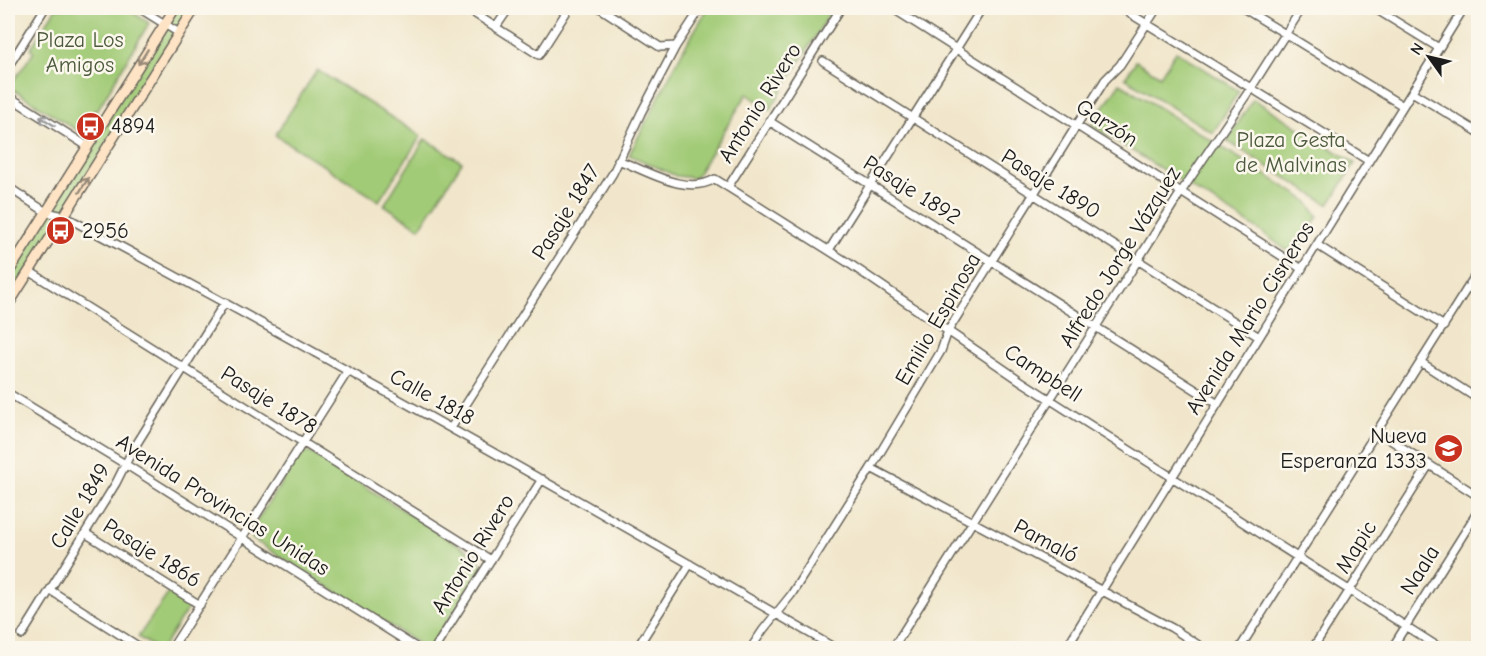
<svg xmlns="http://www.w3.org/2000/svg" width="1486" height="656" font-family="'Comic Neue',sans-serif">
<rect width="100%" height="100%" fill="#fbf7ec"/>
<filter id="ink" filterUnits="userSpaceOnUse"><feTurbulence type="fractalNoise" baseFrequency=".0167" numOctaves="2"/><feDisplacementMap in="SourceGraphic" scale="12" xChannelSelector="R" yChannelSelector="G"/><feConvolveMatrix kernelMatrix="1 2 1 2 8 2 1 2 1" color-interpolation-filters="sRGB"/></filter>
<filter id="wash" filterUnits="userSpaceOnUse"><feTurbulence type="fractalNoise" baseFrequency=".008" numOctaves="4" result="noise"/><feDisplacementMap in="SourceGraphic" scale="24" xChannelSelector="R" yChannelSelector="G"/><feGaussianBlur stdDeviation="1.35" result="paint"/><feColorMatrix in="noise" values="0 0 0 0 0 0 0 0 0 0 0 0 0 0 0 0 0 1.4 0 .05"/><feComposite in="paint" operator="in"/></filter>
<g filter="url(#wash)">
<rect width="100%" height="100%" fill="#f1e6cb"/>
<path fill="#a2cb77" stroke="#5f744a" stroke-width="1.5" d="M 56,8 L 126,8 L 149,23 L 97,111 L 95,110 L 84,127 L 81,126 L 78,131 L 9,87 L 34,52 L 30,49 Z
M 175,8 L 195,8 L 8,305 L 8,273 Z
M 708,8 L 833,8 L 770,110 L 747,94 L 695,178 L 676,176 L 629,155 L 683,50 Z
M 1176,51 L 1239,91 L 1213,133 L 1125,78 L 1136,61 L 1160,76 Z
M 317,70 L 421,136 L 379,201 L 275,135 Z
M 1120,83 L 1306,200 L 1318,216 L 1298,250 L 1286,250 L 1259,230 L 1091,125 Z
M 1253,99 L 1355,163 L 1329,205 L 1227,141 Z
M 425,139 L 462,162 L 420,228 L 384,205 Z
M 305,452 L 311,453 L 477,556 L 482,566 L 481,570 L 431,647 L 424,647 L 252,539 L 251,534 L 253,527 L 298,457 Z
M 170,591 L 186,601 L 187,610 L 162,648 L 155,648 L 138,637 Z"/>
</g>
<g filter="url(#ink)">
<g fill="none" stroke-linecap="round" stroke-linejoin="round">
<defs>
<path id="minor" d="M 139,8 L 179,33
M 466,8 L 539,55 L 569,8
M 600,8 L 660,47 L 676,46
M 892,8 L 1302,269
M 1121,8 L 1369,161
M 1243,8 L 1403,106
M 1374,8 L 1439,48
M 496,27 L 509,8
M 823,61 L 1259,337
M 8,67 L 45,8
M 1412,92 L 1478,132
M 8,96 L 87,146
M 769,121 L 1218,404
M 618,160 C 648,171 685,196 715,179 L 847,262 L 1021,381 L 1440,648
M 8,187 L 46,212 L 64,216 C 324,355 580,500 835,648
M 728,187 L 841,8
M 1317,245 L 1444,326
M 829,250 L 982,8
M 29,271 L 491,560
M 1422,363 L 1478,399
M 8,393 L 125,464 L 417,648
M 451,428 L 613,173 L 641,113 L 676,46 L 701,8
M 1378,432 L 1478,496
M 871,468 L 1172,628 L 1203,648
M 85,533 L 200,605
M 50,590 L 141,648
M 22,635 L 116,483 L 131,453 L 225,302
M 172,648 L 348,371
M 435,648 L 542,479
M 637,648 L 690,564
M 751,648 L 763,630 L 791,595 L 871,468 L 941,351 L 948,331 L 1105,80 L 1120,65 L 1157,8
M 893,648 L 1181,192 L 1251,88 L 1302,8
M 1066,648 L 1464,8
M 1240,648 L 1478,271
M 1313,648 L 1429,465
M 1392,648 L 1478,511
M 1475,648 L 1478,643"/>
<path id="secondary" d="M 8,273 L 175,8
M 8,305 L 195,8"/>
</defs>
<use href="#minor" stroke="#676359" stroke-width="10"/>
<use href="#secondary" stroke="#676359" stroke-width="12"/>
<use href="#minor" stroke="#fff" stroke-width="7"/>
<use href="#secondary" stroke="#fee4c5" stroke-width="9"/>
</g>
<defs><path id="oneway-shaft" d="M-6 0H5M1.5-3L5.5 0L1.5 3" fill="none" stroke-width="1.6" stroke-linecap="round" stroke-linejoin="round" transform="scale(1.5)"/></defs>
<g stroke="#988a79">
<use href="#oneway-shaft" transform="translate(143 57) rotate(122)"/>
<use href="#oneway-shaft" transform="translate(84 185) rotate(-58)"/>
</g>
<use stroke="#999" href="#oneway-shaft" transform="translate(47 121) rotate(-148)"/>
</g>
<defs>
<symbol id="bus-disc" viewBox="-11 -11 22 22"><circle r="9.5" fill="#c8321e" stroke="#fbf7ec"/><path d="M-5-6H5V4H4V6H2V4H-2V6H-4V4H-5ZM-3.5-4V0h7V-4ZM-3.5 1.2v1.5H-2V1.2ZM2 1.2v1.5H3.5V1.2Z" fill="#fff"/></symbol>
<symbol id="school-disc" viewBox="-11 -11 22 22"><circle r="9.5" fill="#c8321e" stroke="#fbf7ec"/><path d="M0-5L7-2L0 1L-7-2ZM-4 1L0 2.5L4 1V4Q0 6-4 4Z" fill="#fff"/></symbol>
</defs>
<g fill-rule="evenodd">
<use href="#bus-disc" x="74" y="110" width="33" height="33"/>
<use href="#bus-disc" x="44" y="214" width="33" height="33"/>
<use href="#school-disc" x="1432" y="432" width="33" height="33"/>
</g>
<g text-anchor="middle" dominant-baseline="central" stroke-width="5" stroke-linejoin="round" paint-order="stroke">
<g font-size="22" fill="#4b593c" stroke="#fbf7ec">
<text x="80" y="40">Plaza Los<tspan x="80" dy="25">Amigos</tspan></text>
<text x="1291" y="140">Plaza Gesta<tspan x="1291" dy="25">de Malvinas</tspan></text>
</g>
<g font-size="22" fill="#1c1c1c" stroke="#fbf7ec">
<text transform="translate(760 103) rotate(-58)">Antonio Rivero</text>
<text transform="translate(1107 123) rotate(33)">Garzón</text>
<text transform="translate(1051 184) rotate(32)">Pasaje 1890</text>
<text transform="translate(912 190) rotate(32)">Pasaje 1892</text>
<text transform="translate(566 212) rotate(-58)">Pasaje 1847</text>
<text transform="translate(1120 257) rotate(-58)">Alfredo Jorge Vázquez</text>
<text transform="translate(1250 318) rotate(-58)">Avenida Mario Cisneros</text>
<text transform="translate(938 319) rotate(-60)">Emilio Espinosa</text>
<text transform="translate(1043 373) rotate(33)">Campbell</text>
<text transform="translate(432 397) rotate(29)">Calle 1818</text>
<text transform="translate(269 400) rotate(32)">Pasaje 1878</text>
<text transform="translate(223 505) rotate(32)">Avenida Provincias Unidas</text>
<text transform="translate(80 506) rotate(-59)">Calle 1849</text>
<text transform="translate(1046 541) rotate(28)">Pamaló</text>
<text transform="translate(1356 547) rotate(-58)">Mapic</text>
<text transform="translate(152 553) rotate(32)">Pasaje 1866</text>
<text transform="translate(473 554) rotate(-58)">Antonio Rivero</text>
<text transform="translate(1420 570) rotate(-58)">Naala</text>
</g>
<g font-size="22" fill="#1c1c1c" stroke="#fbf7ec" text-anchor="start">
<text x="111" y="126">4894</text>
<text x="82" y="231">2956</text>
<text x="1427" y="436" text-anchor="end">Nueva<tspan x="1427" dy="25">Esperanza 1333</tspan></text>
</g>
</g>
<rect width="1486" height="656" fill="none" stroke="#fbf7ec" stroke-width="30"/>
<g transform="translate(1429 57) rotate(304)" stroke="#fbf7ec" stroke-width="4.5" paint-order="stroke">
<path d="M0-4.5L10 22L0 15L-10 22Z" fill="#1c1c1c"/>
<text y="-9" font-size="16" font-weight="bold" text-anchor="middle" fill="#1c1c1c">N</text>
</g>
</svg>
